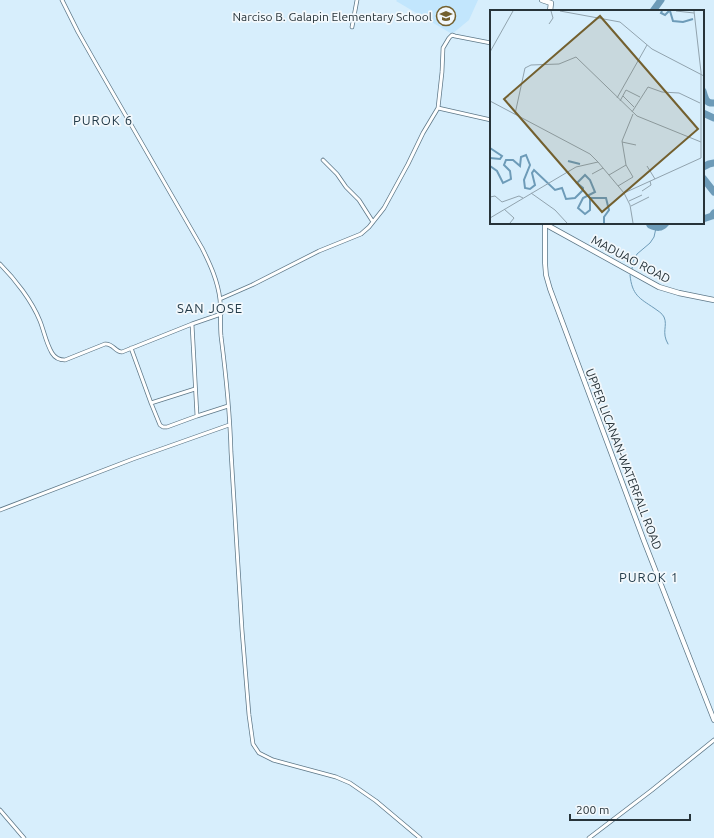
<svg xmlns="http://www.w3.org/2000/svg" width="714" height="838" font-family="Ubuntu,sans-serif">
<rect width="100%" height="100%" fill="#d7eefc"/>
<path fill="#c2e6fd" d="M 397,0 L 478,0 L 469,20 L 452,34 L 413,11 L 396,1 Z"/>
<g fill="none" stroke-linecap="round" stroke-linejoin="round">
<path stroke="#6d9bb8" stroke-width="1" d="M 632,269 L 633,261 L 637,254 L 650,243 L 654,237 L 656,228
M 630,275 C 632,295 639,298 654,308 C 658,311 662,313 664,317 C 668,326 661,332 668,344"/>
<path stroke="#6d9bb8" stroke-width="7" d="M 653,11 L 661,0
M 703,91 C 705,98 706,104 714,103
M 703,113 L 714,118
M 703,167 L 709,164 L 714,163
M 703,178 L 714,192
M 703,219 L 712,216 L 714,213
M 649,223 L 650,225 C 657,228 661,229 666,223"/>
<defs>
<path id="minor" d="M 62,0 L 78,32 L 95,62 L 202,248 C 210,264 218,281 220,300 C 221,312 220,324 221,336 C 226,375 230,414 231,452 L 242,630 L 249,715 L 253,744 L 259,753 L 273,760 L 336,777 L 350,783 L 376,801 L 420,838
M 352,27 L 357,0
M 438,108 L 491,120
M 323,160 L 337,174 L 346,187 L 359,200 L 373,222
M 0,264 C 15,279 32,301 40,321 C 44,331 46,343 52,353 C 55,358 59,360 65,360 L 105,344 C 113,343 115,352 122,352 L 192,324 L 221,314
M 220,299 L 252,285 L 319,251 L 361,234 L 369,227 L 384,208 L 408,164 L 423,133 L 438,108 L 442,72 L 443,48 L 449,38 L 452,35 L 455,36 L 491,43
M 192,324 L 197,416
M 131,348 L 151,403 L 160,425 L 163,427 L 167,427 L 197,416 L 228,406
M 151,403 L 195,389
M 0,510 L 133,459 L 229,425
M 0,810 L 24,838
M 589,838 L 652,790 L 714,740"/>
<path id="tertiary" d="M 545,224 L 545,263 L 546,275 L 550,289 L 644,541 L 714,720"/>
<path id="secondary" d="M 542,0 L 551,3 L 550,11
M 545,223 L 545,224 L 659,287 L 679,293 L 714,300"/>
</defs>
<use href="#minor" stroke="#5e7888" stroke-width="4.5"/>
<use href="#tertiary" stroke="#5e7888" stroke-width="5.5"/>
<use href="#secondary" stroke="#5e7888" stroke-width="6"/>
<use href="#minor" stroke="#fff" stroke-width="3"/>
<use href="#tertiary" stroke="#fff" stroke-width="4"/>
<use href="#secondary" stroke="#fff" stroke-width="4.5"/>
</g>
<defs>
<symbol id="school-ring" viewBox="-11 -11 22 22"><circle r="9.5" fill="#f2f8fc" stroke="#73602f" stroke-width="1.5"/><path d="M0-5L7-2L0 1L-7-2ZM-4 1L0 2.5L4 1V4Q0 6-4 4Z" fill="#73602f"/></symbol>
</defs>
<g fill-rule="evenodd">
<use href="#school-ring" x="435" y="5" width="22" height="22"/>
</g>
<g text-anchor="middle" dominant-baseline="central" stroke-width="3.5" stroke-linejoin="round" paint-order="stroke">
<g font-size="12" fill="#273339" stroke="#f2f8fc" text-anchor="end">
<text x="432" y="16">Narciso B. Galapin Elementary School</text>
</g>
<g font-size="12" fill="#273339" stroke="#f2f8fc">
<text transform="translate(631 259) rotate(28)">MADUAO ROAD</text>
<text transform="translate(624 459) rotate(69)">UPPER LICANAN-WATERFALL ROAD</text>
</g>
<g font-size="13" letter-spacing="1" fill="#233b49" stroke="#f2f8fc">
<text x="103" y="120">PUROK 6</text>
<text x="210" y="308">SAN JOSE</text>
<text x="649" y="577">PUROK 1</text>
</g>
</g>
<g transform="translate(490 10)">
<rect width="214" height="214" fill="#d7eefc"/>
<path fill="none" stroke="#6d9bb8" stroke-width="2" d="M 172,1 L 171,3 L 175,5 L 179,1M 180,1 L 183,11 L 193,12 L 203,9M 0,138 L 12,146 L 10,149 L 0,148M 78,151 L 90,154M 0,156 L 7,161 L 13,173 L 21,169 L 20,161 L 14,155 L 16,150 L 23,150 L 30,156 L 31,147 L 36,145 L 40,155 L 34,170 L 35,178 L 40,179 L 45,175 L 42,163 L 44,160 L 65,180 L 72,178 L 76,189 L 85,188 L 93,180 L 93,178 L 87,173 L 95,165 L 100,170 L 105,182 L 93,188 L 88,198 L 95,204 L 100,200 L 100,188 L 116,188 L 119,200 L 114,207 L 114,213"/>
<path fill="none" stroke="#91a3ae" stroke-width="1" d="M 70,1 L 130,12 L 162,39 L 214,66M 186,1 L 204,3M 59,14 L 63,8 L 61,1M 0,42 L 23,1M 133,86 L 144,97M 127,88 L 157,35M 0,91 L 100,144 L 108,152M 130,91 L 136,80 L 150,87M 142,102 L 158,77 L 172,82 L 189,83 L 210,93M 25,104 L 35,58 L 41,55 L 69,54 L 86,47 L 147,106 L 211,132M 132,132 L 146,135M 157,156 L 165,169M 102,164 L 113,158M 119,165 L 136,155M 128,176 L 143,167 L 136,155 L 132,131 L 143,104M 152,181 L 161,175 L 160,171M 41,183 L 65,200 L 77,213M 134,183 L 140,195 L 143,213M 0,187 L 5,186 L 12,192 L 29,186 L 33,188M 139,191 L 152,185M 141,196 L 159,187M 14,199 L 24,208 L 20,213M 0,208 L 86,157 L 108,152 L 134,183 L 211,148 L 211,62 L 204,1"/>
<path fill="#73602f" fill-opacity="0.15" stroke="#73602f" stroke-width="2" d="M 110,6 L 208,119 L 112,202 L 14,89 Z"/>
<rect width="214" height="214" fill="none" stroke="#273339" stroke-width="2"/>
</g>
<path d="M570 814v6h120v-6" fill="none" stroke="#273339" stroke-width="2"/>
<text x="576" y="814" font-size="12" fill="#273339" stroke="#f2f8fc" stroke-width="3" paint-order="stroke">200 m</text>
</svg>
